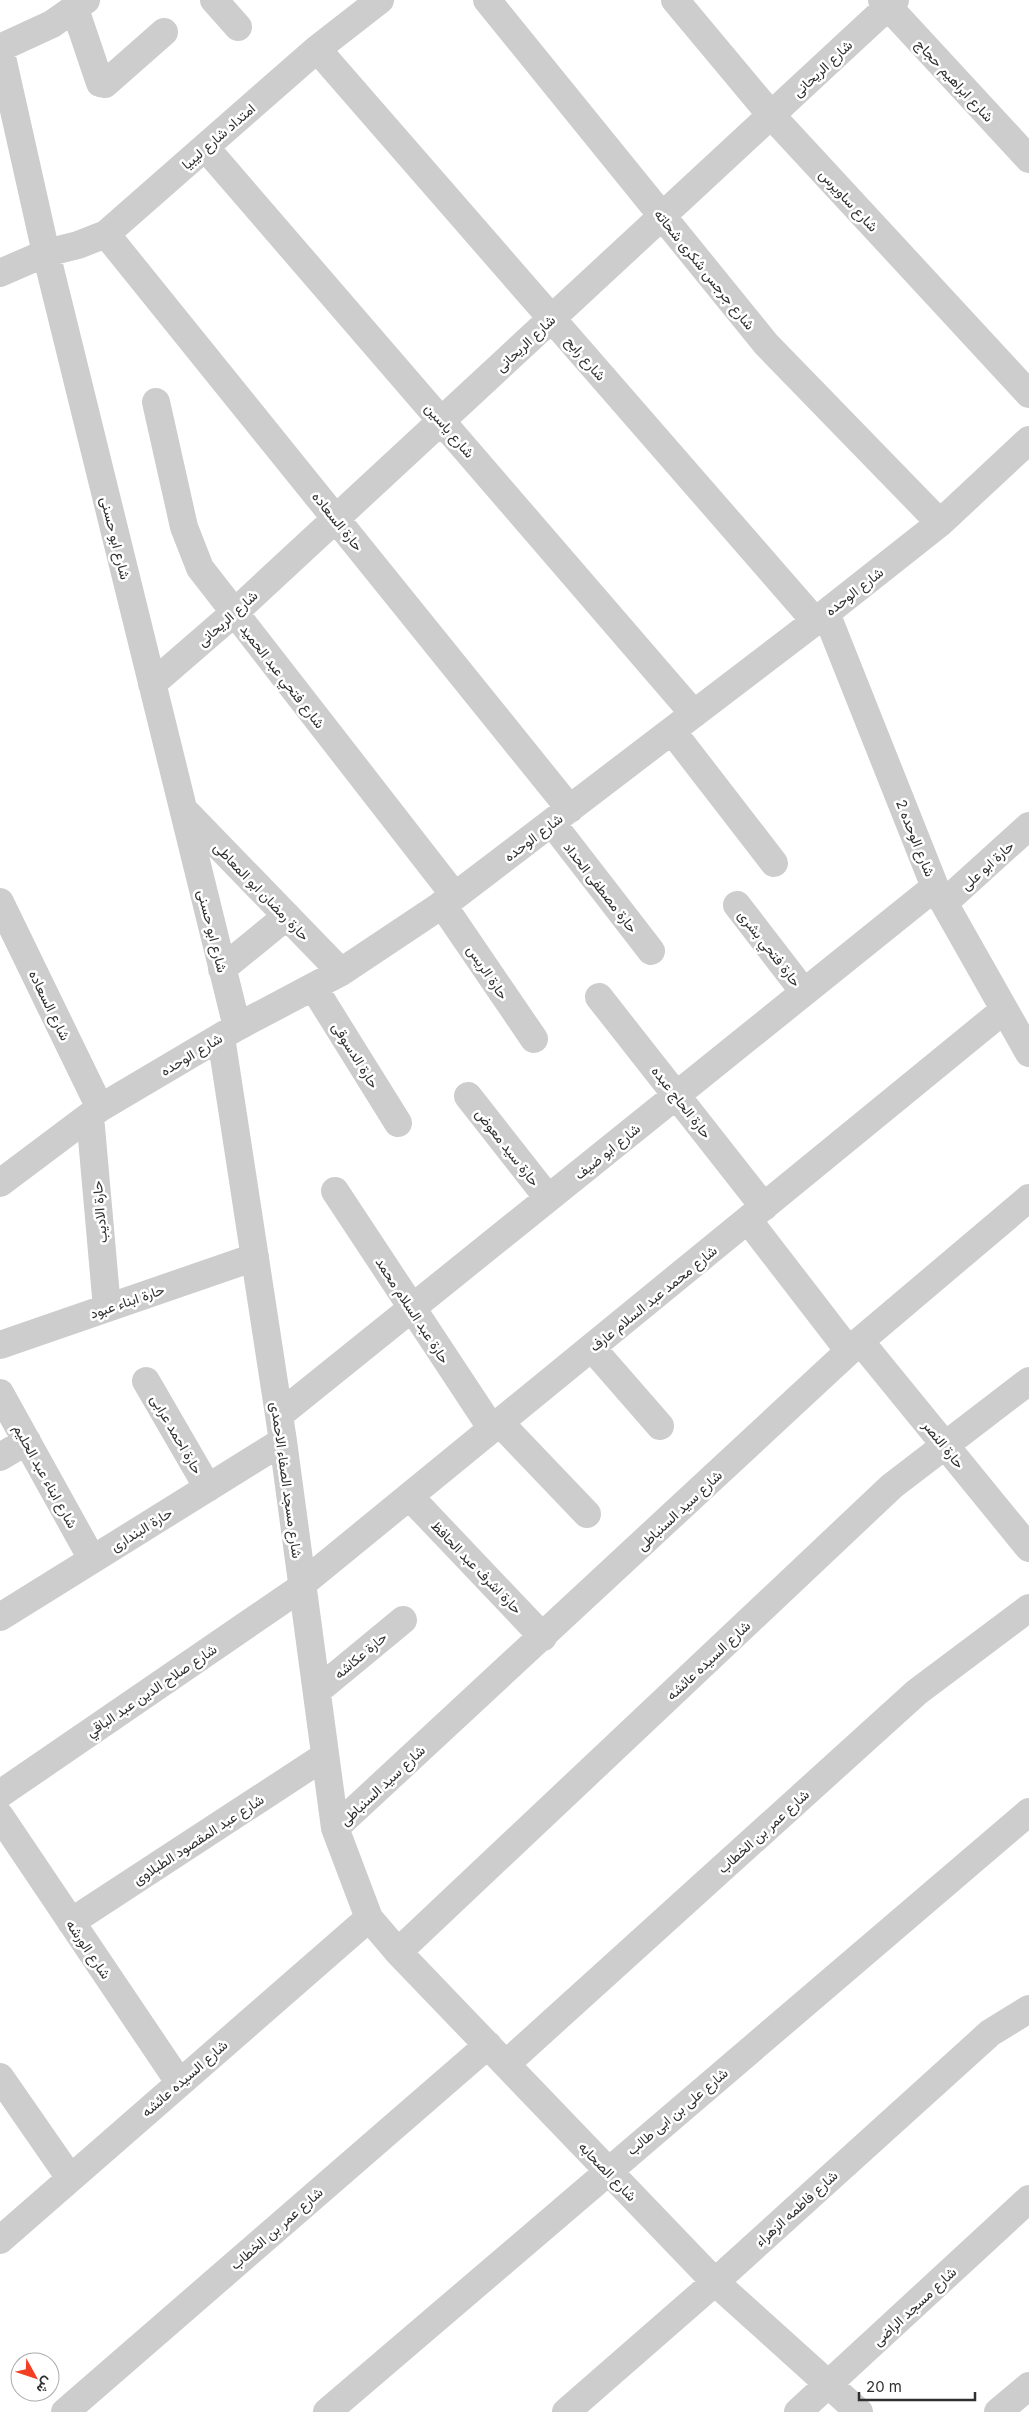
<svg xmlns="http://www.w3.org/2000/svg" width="1029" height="2412" font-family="Inter,Vazirmatn,sans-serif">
<rect width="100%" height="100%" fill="#fff"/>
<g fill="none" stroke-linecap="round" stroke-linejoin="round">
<path stroke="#cdcdcd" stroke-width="28" d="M 214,0 L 238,27
M 487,0 L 766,344 L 940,523
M 675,0 L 771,115 L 1029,394
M 882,0 L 1029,159
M 75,9 L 100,83 L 105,84 L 164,32
M 0,48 L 46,253 L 237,1027
M 0,48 L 52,24 L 86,0
M 317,49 L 815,621
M 205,147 L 694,714
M 106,234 L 570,809
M 0,273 L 46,253 L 78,245 L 106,234 L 317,49 L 380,0
M 156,402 L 184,527 L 200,568 L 455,896
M 826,613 L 935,887 L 1029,1053
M 152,684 L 234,613 L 895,0
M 672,731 L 774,863
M 184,810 L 341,972
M 552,823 L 651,951
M 0,902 L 100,1108
M 944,903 L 1029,826
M 442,904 L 534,1039
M 737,905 L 804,992
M 222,969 L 287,916
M 314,988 L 398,1123
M 599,997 L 764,1207
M 221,1037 L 283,1441 L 335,1828 L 369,1918 L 398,1952 L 715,2282 L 859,2412
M 468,1096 L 548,1198
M 90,1116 L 107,1308
M 0,1183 L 100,1108 L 237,1027 L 341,972 L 455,896 L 826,613 L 940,523 L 1029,440
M 335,1191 L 492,1429
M 748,1220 L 849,1351
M 860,1341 L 1029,1548
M 0,1345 L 255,1257
M 592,1348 L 660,1426
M 146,1381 L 208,1488
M 0,1393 L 92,1559
M 279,1415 L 935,887
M 500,1423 L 587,1514
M 0,1457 L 27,1441
M 410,1497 L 543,1637
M 302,1584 L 1004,1010
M 0,1617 L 283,1441
M 317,1691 L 403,1620
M 0,1794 L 302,1587
M 0,1816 L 179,2082
M 335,1828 L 860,1341 L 1029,1198
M 71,1922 L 325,1756
M 398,1952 L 892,1486 L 1029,1381
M 506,2064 L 917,1692 L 1029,1608
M 0,2077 L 70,2178
M 0,2240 L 369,1918
M 65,2412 L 488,2045
M 327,2412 L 1029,1812
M 566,2412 L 715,2282 L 990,2033 L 1029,2009
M 798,2412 L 1029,2199
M 998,2412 L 1029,2386"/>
</g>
<g text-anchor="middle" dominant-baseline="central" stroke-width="5" stroke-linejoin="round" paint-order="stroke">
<g font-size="14" fill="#303030" stroke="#fff">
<text transform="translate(822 68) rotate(-43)">شارع الريحانى</text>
<text transform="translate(955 80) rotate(47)">شارع ابراهيم حجاج</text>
<text transform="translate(218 136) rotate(-41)">امتداد شارع ليبيا</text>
<text transform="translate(849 200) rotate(47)">شارع ساويرس</text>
<text transform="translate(705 269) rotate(51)">شارع جرجس شكرى شحاته</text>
<text transform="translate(525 343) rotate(-43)">شارع الريحانى</text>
<text transform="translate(586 358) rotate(49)">شارع رابح</text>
<text transform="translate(450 430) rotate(49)">شارع ياسين</text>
<text transform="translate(338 521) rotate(51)">حارة السعاده</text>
<text transform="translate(116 538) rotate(76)">شارع ابو حسنى</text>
<text transform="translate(854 591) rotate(-38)">شارع الوحده</text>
<text transform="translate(227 618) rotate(-42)">شارع الريحانى</text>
<text transform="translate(283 676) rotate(52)">شارع فتحي عبد الحميد</text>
<text transform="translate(533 837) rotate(-37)">شارع الوحده</text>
<text transform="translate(916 838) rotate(68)">شارع الوحده 2</text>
<text transform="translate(987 865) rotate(-42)">حارة ابو على</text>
<text transform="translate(601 887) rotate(52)">حارة مصطفى الحداد</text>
<text transform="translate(262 891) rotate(46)">حارة رمضان ابو المعاطى</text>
<text transform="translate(213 931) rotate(76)">شارع ابو حسنى</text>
<text transform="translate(770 948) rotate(52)">حارة فتحي بشرى</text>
<text transform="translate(488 972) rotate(56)">حارة الريس</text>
<text transform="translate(50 1005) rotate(64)">شارع السعاده</text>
<text transform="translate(191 1054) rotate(-31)">شارع الوحده</text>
<text transform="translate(356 1055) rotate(58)">حارة الدسوقى</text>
<text transform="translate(682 1102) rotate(52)">حارة الحاج عبده</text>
<text transform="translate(508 1147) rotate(52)">حارة سيد معوض</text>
<text transform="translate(607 1151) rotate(-39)">شارع ابو ضيف</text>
<text transform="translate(99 1212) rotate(-95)">حارة الاديب</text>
<text transform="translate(653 1298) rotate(-39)">شارع محمد عبد السلام عارف</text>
<text transform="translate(127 1301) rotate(-19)">حارة ابناء عبود</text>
<text transform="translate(413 1310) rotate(57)">حارة عبد السلام محمد</text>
<text transform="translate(177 1434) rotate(60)">حارة احمد عرابى</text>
<text transform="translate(944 1444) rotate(51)">حارة النصر</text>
<text transform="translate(46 1476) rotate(61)">شارع ابناء عبد الحليم</text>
<text transform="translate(287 1480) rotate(82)">شارع مسجد الصفاء الاحمدى</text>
<text transform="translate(679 1510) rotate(-43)">شارع سيد السنباطى</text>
<text transform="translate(141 1529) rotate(-32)">حارة البندارى</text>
<text transform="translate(477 1567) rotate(46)">حارة اشرف عبد الحافظ</text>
<text transform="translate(360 1655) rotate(-40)">حارة عكاشه</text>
<text transform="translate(708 1660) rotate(-43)">شارع السيده عائشه</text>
<text transform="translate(151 1690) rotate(-34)">شارع صلاح الدين عبد الباقي</text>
<text transform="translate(382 1785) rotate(-43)">شارع سيد السنباطى</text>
<text transform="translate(763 1831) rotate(-42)">شارع عمر بن الخطاب</text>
<text transform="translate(198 1839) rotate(-33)">شارع عبد المقصود الطبلاوى</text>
<text transform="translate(89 1949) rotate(56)">شارع الورشه</text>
<text transform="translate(184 2078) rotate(-41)">شارع السيده عائشه</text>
<text transform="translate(677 2111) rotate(-40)">شارع على بن ابى طالب</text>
<text transform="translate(608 2171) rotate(46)">شارع الصحابه</text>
<text transform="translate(796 2208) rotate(-42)">شارع فاطمه الزهراء</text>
<text transform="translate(276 2228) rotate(-41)">شارع عمر بن الخطاب</text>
<text transform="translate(914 2306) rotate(-43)">شارع مسجد الراضى</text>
</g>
</g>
<g transform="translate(35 2377) rotate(130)"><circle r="24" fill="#ffffff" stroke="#acacac"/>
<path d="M0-4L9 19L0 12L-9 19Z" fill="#f43e24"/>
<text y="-8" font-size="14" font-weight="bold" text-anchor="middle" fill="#303030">ش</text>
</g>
<path d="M859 2392v8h116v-8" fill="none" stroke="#303030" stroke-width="2.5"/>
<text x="866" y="2392" font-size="15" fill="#303030" stroke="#ffffff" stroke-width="4" paint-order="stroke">20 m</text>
</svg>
